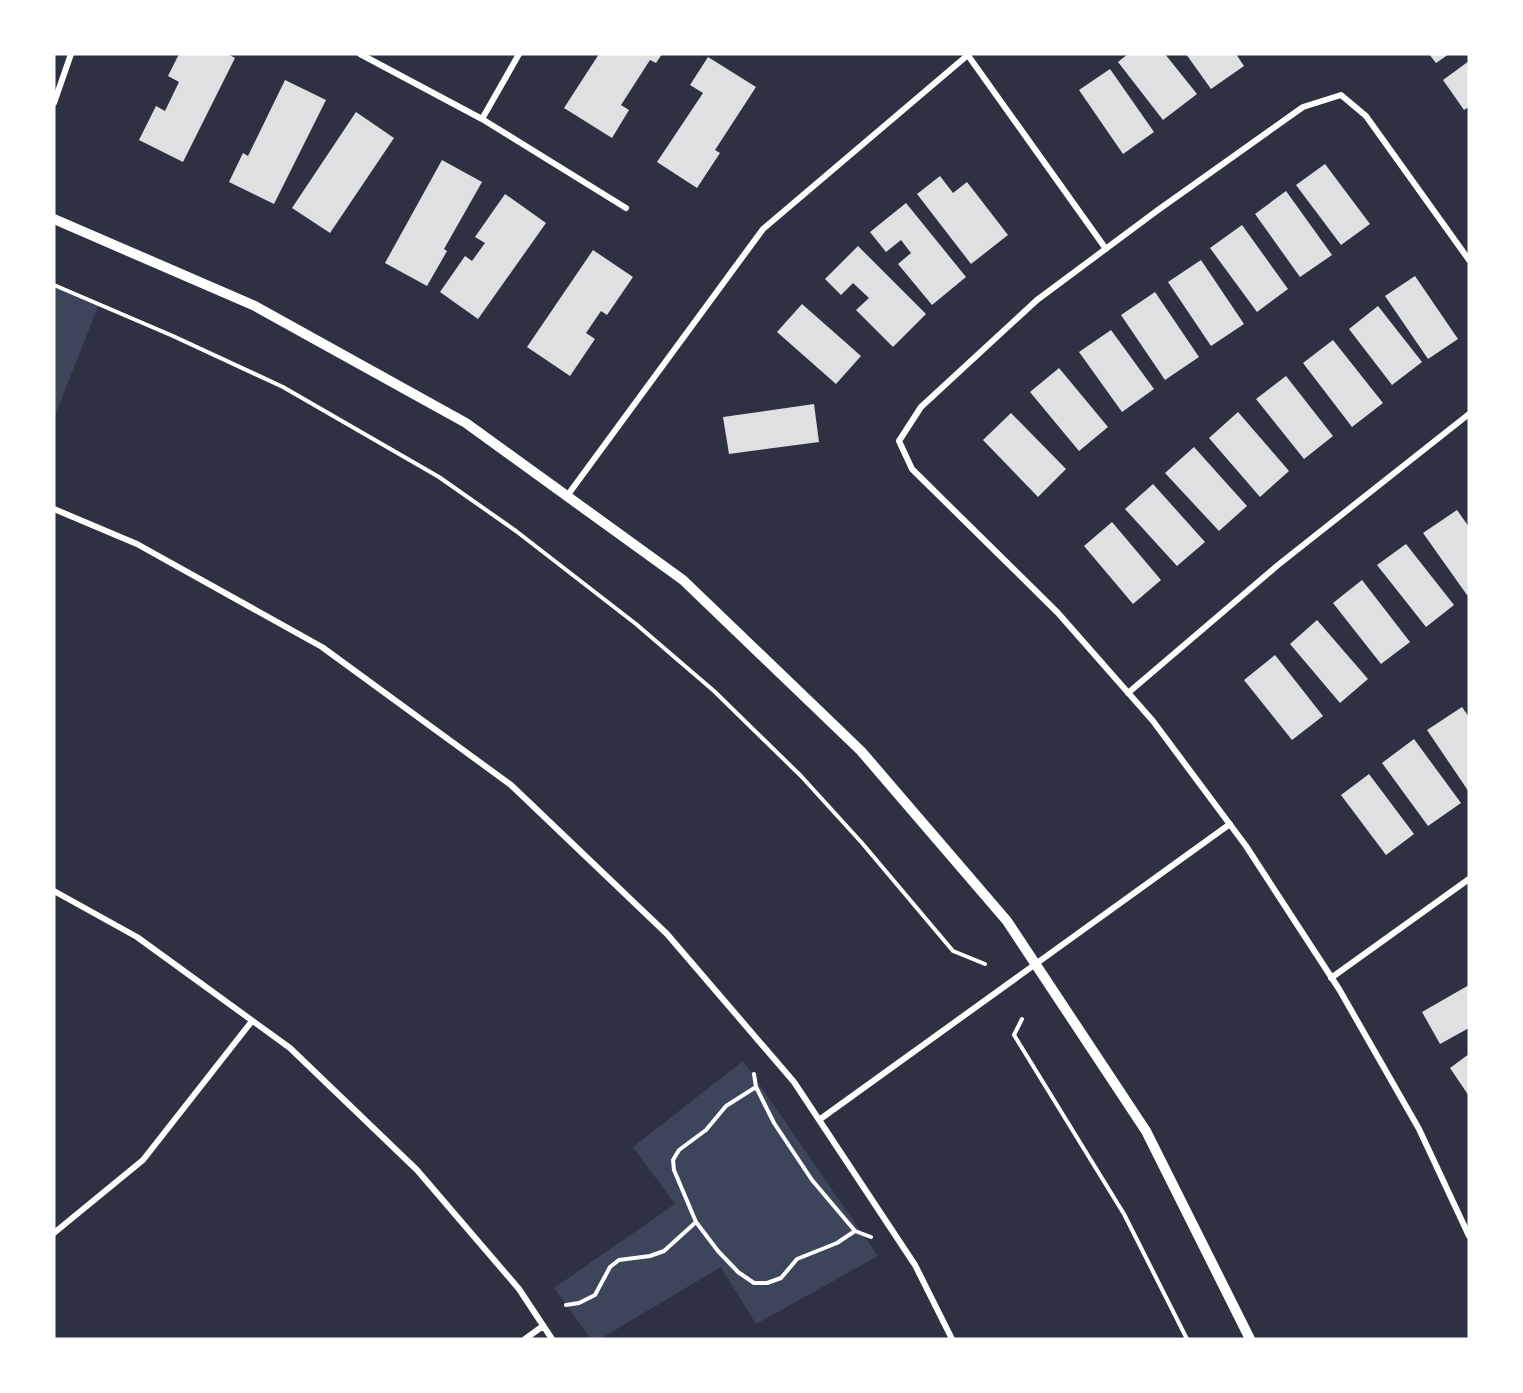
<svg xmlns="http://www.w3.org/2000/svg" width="1523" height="1393" font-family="'Roboto Condensed',sans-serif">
<rect width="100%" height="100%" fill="#2d3142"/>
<path fill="#3c4559" d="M 54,286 L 99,304 L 54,418 Z
M 743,1061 L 878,1256 L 756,1324 L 721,1267 L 600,1339 L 591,1339 L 554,1288 L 675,1204 L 633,1147 Z"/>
<path fill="#e0e0e3" d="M 179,54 L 228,54 L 235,58 L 183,162 L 139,140 L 156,106 L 165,111 L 179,82 L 168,76 Z
M 599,54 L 662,54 L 656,63 L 650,60 L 621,105 L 629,110 L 612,138 L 564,108 Z
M 1128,54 L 1165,54 L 1197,94 L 1163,120 L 1118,62 Z
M 1186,54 L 1236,54 L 1244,66 L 1211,89 Z
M 1429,54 L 1449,54 L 1436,63 Z
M 708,57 L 756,87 L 715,150 L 720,153 L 697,188 L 657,162 L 703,93 L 690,85 Z
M 1469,61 L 1469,107 L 1464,110 L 1443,80 Z
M 1110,69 L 1154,132 L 1123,154 L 1079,90 Z
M 285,80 L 326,100 L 274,204 L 229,182 L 243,153 L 248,156 Z
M 356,112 L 394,138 L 330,233 L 292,208 Z
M 442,160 L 482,182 L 444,249 L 447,251 L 427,286 L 385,263 Z
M 1325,164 L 1370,224 L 1341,245 L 1296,185 Z
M 940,176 L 953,193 L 967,182 L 1008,235 L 971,264 L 917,194 Z
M 1286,191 L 1332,255 L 1300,277 L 1255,214 Z
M 505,194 L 546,223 L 478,319 L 440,292 L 465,256 L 472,261 L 485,243 L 475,237 Z
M 906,203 L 966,277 L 932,305 L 898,264 L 911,253 L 901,240 L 886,252 L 870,232 Z
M 1242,225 L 1288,289 L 1257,312 L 1210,248 Z
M 858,246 L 926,314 L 893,347 L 856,310 L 869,298 L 853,283 L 841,295 L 825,279 Z
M 593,250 L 633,277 L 607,315 L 601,311 L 586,333 L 595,339 L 570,376 L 527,347 Z
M 1201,260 L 1244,324 L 1211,346 L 1168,282 Z
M 1415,276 L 1458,339 L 1428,359 L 1385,296 Z
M 1155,292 L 1199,357 L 1165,380 L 1121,315 Z
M 802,304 L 861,356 L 836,384 L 777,332 Z
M 1378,306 L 1422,362 L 1392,385 L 1349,329 Z
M 1111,330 L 1154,389 L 1122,412 L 1079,352 Z
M 1333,340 L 1383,403 L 1352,427 L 1303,363 Z
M 1059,368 L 1108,427 L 1079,451 L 1030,392 Z
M 1286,376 L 1333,436 L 1304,459 L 1256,399 Z
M 814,404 L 819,442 L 729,454 L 723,417 Z
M 1238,412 L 1289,471 L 1260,497 L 1209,438 Z
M 1011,413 L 1066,469 L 1038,497 L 983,440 Z
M 1194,447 L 1247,506 L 1219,531 L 1165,473 Z
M 1153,484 L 1205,542 L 1177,566 L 1125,509 Z
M 1457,510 L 1469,527 L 1469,594 L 1467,595 L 1423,533 Z
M 1112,522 L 1161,580 L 1133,604 L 1084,546 Z
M 1406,544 L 1454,605 L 1426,627 L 1377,565 Z
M 1362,580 L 1410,642 L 1381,664 L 1333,603 Z
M 1317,620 L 1368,679 L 1340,703 L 1290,644 Z
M 1275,655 L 1323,716 L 1292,740 L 1244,680 Z
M 1462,707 L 1469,717 L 1469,792 L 1427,730 Z
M 1414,739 L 1461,803 L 1428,826 L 1382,763 Z
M 1369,774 L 1414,834 L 1386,855 L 1341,795 Z
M 1469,985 L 1469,1028 L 1440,1044 L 1422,1012 Z
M 1469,1054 L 1469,1096 L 1450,1068 Z"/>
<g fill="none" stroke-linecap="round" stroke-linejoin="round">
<path stroke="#fff" stroke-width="4" d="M 54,285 L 173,336 L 283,387 L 439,477 L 516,531 L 636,624 L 714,691 L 801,776 L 862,843 L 953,951 L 985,964
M 1022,1019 L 1014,1035 L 1124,1214 L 1187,1339
M 696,1222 L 718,1251 L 738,1272 L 754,1283 L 767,1283 L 781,1278 L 797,1259 L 837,1243 L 855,1231 L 812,1180 L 774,1123 L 756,1087
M 855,1231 L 871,1237
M 566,1305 L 579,1303 L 595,1295 L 610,1267 L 619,1260 L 650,1256 L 664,1251 L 696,1222 L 674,1170 L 673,1160 L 679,1150 L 706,1130 L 726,1106 L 756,1087 L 754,1074"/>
<path stroke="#fff" stroke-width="6" d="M 360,54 L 482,119 L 626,208
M 967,54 L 1106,249
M 54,103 L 71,54
M 482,119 L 519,54
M 1469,260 L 1366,116 L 1341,95 L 1303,107 L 1158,210 L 1037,300 L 921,407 L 899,441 L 912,469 L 1058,613 L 1153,721 L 1246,846 L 1339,989 L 1419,1129 L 1469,1236
M 567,496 L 763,229 L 969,54
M 54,509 L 137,544 L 322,647 L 511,785 L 667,934 L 794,1082 L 915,1265 L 952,1339
M 1128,693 L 1278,565 L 1469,414
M 54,891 L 137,937 L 290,1048 L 417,1170 L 519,1289 L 552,1339
M 1331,978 L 1469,879
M 819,1120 L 1230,824
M 54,1233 L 143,1160 L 252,1021
M 525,1339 L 543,1326"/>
<path stroke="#fff" stroke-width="10" d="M 54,219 L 255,306 L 466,423 L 683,580 L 861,751 L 1007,921 L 1146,1131 L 1250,1339"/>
</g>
<rect width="1523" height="1393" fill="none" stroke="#ffffff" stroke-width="111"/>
</svg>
